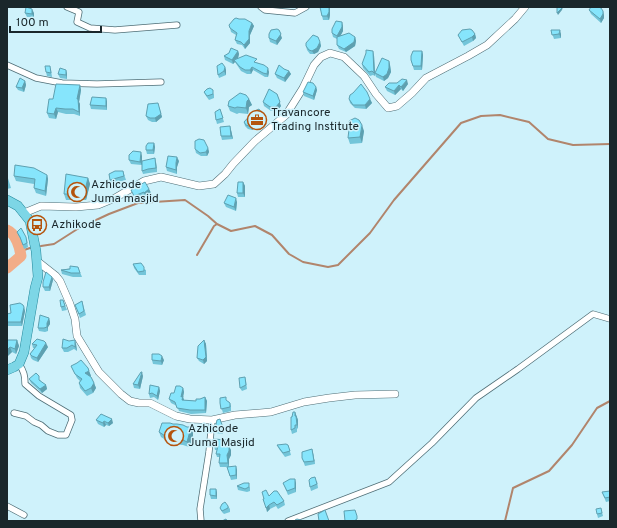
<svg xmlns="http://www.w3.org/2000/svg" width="617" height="528" font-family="Overpass,sans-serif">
<rect width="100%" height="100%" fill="#cff2fb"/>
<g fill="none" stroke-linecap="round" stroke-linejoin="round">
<path stroke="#b1856c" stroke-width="2" d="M 217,224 L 231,231 L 255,226 L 272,235 L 289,254 L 303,262 L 328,267 L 338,265 L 370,233 L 394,200 L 461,123 L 481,116 L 500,115 L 529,122 L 548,139 L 573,145 L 610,144
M 18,244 L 22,246 L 24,250 L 30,248
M 41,246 L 54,244 L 79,228 L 109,214 L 138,203 L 185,200 L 208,216 L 217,224 L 214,226 L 197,255
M 505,521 L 513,488 L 549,471 L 572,445 L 597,408 L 610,401"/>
<path stroke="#f2ad88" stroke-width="11" d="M 7,230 C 16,234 20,247 21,256 L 7,268"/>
<defs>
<path id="minor" d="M 67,7 L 79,12 L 77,22 L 90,28 L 115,30 L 177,25
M 261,7 L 265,10 L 295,13 L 306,7
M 7,65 L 36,78 L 62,83 L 97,84 L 161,82
M 14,413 L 26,416 L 34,422 L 41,425 L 48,431 L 58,435 L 66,435 L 72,420 L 71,415 L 39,396 L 25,384 C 25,376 24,371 19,364
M 7,506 L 24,515
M 201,521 L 200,509 L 209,452 L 212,420
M 288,521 L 389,482 L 432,443 L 476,398 L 518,369 L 593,314 L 610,319"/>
<path id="tertiary" d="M 24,213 L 41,206 L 76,207 L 98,205 L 115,198 L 144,181 L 161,177 L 199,186 L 214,184 L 225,174 L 233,164 L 255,141 L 286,115 L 303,88 L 314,65 L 321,57 L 330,53 L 344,57 L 364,76 L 376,94 L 388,108 L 397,106 L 412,93 L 426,78 L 468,56 L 487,45 L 515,19 L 525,7
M 37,261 L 56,276 L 60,281 L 70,304 L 75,319 L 77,336 L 99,372 L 121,394 L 130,401 L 139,403 L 150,403 L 176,416 L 190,419 L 212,420 L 235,415 L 271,412 L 304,402 L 329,398 L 355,395 L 395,394"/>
<path id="primary" d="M 7,200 L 18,206 L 30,221 L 36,251 L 38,277 L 35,288 L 24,352 L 19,364 L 14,367 L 7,370"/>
</defs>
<use href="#minor" stroke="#4f6e76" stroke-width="7"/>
<use href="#tertiary" stroke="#4f6e76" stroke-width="8"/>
<use href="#primary" stroke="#22879a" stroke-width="10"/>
<use href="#minor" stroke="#fff" stroke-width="5.5"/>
<use href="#tertiary" stroke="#fff" stroke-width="7"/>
<use href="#primary" stroke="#7dd6e6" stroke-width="9"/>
</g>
<path fill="#73c5d9" d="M 320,7 L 330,7 L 330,15 L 329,20 L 323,20 Z
M 589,10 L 604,15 L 604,18 L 601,23 L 591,14 Z
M 25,13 L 34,13 L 34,17 L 27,17 Z
M 252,23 L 254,26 L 250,35 L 250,43 L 245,49 L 242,45 L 237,44 L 235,40 L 236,35 L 231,32 L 230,28 Z
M 343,26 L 343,31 L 341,35 L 355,37 L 356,41 L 355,46 L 346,52 L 339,49 L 337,45 L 337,39 L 333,37 L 332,33 Z
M 551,30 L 561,34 L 561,38 L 554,39 Z
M 475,34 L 476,38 L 473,41 L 464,46 L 458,35 Z
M 269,38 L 282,38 L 277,45 L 270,42 Z
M 320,42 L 321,46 L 318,52 L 314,54 L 310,54 L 307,50 L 306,46 Z
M 238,51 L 239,54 L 238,58 L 258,63 L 269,72 L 268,77 L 265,77 L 253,70 L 251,74 L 247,74 L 241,71 L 235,62 L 233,64 L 225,60 L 224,56 L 229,53 Z
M 422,51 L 423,55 L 422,70 L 414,70 L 411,60 Z
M 374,55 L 375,73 L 389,61 L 390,65 L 391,72 L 388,78 L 384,81 L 376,77 L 375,74 L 375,76 L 373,75 L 370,76 L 363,68 L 362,64 Z
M 225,67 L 226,70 L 226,75 L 219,78 L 218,75 Z
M 284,69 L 289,71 L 291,74 L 285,82 L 277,78 L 275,74 Z
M 51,70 L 52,77 L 47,76 L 46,72 Z
M 66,70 L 67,74 L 67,79 L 60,78 L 58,74 Z
M 25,81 L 26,85 L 24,92 L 18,90 L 16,87 Z
M 408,84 L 403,91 L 401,89 L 395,95 L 387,91 L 385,87 Z
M 80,85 L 81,90 L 79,102 L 80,104 L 80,116 L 74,114 L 66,114 L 58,112 L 56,119 L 49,118 L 47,113 L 53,99 Z
M 316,87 L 317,90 L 314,100 L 304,96 L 303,92 Z
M 204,92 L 214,94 L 214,98 L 209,100 L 206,96 Z
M 106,98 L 107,102 L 107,110 L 91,109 L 90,105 Z
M 249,99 L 252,105 L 249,107 L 248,114 L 239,113 L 237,114 L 230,111 L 228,106 Z
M 349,99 L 370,99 L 372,103 L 366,109 L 355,108 L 350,103 Z
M 263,102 L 281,106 L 277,111 L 271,111 L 264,106 Z
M 159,107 L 162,117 L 156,122 L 152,122 L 148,120 L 146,116 Z
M 220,109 L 224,122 L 217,124 L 216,120 Z
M 263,118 L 258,127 L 252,130 L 248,129 L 245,126 L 244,122 Z
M 230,126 L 231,130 L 233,139 L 222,140 L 221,136 Z
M 364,131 L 362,143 L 350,144 L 348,138 Z
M 154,143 L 155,147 L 154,154 L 147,154 L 146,150 Z
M 208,148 L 209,152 L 207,156 L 201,156 L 196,153 L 195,149 Z
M 142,156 L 142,161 L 156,162 L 157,172 L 149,173 L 143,174 L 142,171 L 142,165 L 131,164 L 129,160 Z
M 179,161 L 177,167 L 177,174 L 167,171 L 166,167 Z
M 123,171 L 126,180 L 111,184 L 110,180 Z
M 7,175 L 11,188 L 7,189 Z
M 47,175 L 48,179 L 46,196 L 36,193 L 34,188 L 34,184 L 16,181 L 14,176 Z
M 88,178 L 90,184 L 86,200 L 66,200 L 64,194 Z
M 243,182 L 245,186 L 245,197 L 238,197 L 237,193 Z
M 149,189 L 151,193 L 146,196 L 145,196 L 136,200 L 131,190 Z
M 237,202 L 236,211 L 226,207 L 224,203 Z
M 17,232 L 27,240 L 28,247 L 24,249 L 21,240 L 18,235 Z
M 133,264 L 146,270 L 146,275 L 139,275 L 134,268 Z
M 78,267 L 82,277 L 73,277 L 62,274 L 61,270 Z
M 52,277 L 53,280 L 50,291 L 45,291 L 43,287 Z
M 63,300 L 67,310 L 62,311 L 61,307 Z
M 82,301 L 86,315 L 80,318 L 75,305 Z
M 23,305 L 25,311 L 22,326 L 7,326 L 7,314 L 11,313 Z
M 49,318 L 50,322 L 50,324 L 48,327 L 48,331 L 45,332 L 39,331 L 38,328 Z
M 7,340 L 17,340 L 19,346 L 16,354 L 12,352 L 7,356 Z
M 204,340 L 206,344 L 207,361 L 204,364 L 199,361 L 197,358 Z
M 32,344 L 48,347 L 38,362 L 33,360 L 31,358 L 30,354 L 35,348 L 33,348 Z
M 76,344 L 77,351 L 74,349 L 68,352 L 64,352 L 62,348 Z
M 152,360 L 164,360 L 162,365 L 153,364 Z
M 71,366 L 88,368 L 91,376 L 90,376 L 94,383 L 96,388 L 93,393 L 87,396 L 80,388 L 79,383 L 80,381 L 77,378 Z
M 143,376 L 140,389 L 134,388 L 133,384 Z
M 245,377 L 246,381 L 247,389 L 242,391 L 240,388 Z
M 29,379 L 41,380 L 40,381 L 46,385 L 47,389 L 42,393 L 31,383 Z
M 159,387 L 160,391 L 158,400 L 154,397 L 150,398 L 149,394 Z
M 183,388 L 184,392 L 183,397 L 184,400 L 196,401 L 205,397 L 207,401 L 206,413 L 191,414 L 179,411 L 177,406 L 171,403 L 169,399 L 174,393 Z
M 228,401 L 230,403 L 231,406 L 231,411 L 223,413 L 220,403 Z
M 295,412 L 298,420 L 298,428 L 297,429 L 297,432 L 292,434 L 291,430 L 292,417 Z
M 96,420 L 113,423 L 109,426 L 106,425 L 104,427 L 98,424 Z
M 222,423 L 224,432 L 222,434 L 216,433 L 215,429 Z
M 173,424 L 193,433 L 193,437 L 189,447 L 183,445 L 172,444 L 161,437 L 159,432 Z
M 226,440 L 227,447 L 231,450 L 231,455 L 229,459 L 229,467 L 237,470 L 237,479 L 231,480 L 227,467 L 220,467 L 219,463 L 220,457 L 217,457 L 216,454 L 217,450 L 215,450 L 214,446 Z
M 277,445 L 288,445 L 291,455 L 285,457 L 279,449 Z
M 312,449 L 313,453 L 315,464 L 305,466 L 302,458 Z
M 317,481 L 318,488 L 311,491 L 310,487 Z
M 283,483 L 296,483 L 296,492 L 288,495 Z
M 237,486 L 250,487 L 250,491 L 247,492 L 238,490 Z
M 216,489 L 217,493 L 217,499 L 211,499 L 210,495 Z
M 610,491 L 610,501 L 606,502 L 602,492 Z
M 269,496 L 284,501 L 285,505 L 278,509 L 276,506 L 270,509 L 267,512 Z
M 228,506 L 230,509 L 230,512 L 224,514 L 222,512 L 220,508 Z
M 601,508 L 603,516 L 598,518 L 597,514 Z"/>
<path fill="#5ea0b0" d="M 329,7 L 330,7 L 330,15 L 329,20 L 327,16 Z
M 562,7 L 563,7 L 562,10 L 558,15 L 557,13 Z
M 32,9 L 34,13 L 34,17 L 32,14 Z
M 603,11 L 604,15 L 604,18 L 601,23 L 600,19 Z
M 342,22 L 343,26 L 343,31 L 338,40 L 337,36 Z
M 252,23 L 254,26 L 250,35 L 250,43 L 245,49 L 244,45 Z
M 279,30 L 282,38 L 277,45 L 276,41 Z
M 560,30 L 561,34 L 561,38 L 559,34 Z
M 475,34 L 476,38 L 473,41 L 472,37 Z
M 355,37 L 356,41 L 355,46 L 346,52 L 344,49 Z
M 320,42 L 321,46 L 318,52 L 314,54 L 312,51 Z
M 238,51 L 239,54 L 238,58 L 234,60 L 235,62 L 233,64 L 232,60 Z
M 373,51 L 374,55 L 375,76 L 374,73 Z
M 422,51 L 423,55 L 422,70 L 421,66 Z
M 389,61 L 390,65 L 391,72 L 388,78 L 384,81 L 383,77 Z
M 225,67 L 226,70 L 226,75 L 224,71 Z
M 252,67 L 253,70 L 251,74 L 250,70 Z
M 268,68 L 269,72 L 268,77 L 267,74 Z
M 66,70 L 67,74 L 67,79 L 66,75 Z
M 289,71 L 291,74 L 285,82 L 284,78 Z
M 407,80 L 408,84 L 403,91 L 401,87 Z
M 25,81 L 26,85 L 24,92 L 22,88 Z
M 80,85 L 81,90 L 79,102 L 80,104 L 80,116 L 79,112 L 77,99 Z
M 399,85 L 401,89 L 395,95 L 394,91 Z
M 316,87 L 317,90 L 314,100 L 313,96 Z
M 277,94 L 281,106 L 277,111 L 276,107 Z
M 106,98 L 107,102 L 107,110 L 106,106 Z
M 249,99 L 252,105 L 249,107 L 248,114 L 246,108 L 247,101 Z
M 370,99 L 372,103 L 366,109 L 365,105 Z
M 159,107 L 162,117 L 156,122 L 155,118 Z
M 56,108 L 58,112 L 56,119 L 54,114 Z
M 262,114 L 263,118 L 258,127 L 252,130 L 251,127 Z
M 362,125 L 364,131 L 362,143 L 360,137 Z
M 230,126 L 231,130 L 233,139 L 231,136 Z
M 154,143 L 155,147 L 154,154 L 153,150 Z
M 208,148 L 209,152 L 207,156 L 206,152 Z
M 141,152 L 142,156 L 142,165 L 140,162 Z
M 177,157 L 179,161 L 177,167 L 177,174 L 176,170 L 176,163 Z
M 155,158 L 156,162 L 157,172 L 156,168 Z
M 47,175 L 48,179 L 46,196 L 45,191 Z
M 88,178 L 90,184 L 86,200 L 84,194 Z
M 243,182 L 245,186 L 245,197 L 243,193 Z
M 149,189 L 151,193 L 146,196 L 144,193 Z
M 236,198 L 237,202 L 236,211 L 234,207 Z
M 52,277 L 53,280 L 50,291 L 49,287 Z
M 24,307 L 25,311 L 22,326 L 21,322 Z
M 49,318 L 50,322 L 50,324 L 48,327 L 48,331 L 47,327 L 47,323 Z
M 17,340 L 19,346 L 16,354 L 15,349 Z
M 75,340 L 76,344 L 77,351 L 75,347 Z
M 204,340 L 206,344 L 207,361 L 204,364 L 203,360 Z
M 46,343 L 48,347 L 38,362 L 37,358 Z
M 10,347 L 12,352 L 8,356 L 7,350 Z
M 162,356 L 164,360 L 162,365 L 161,361 Z
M 89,371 L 91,376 L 87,378 L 85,373 Z
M 142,372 L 143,376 L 140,389 L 138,385 Z
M 94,383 L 96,388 L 93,393 L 91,388 Z
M 46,385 L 47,389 L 42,393 L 40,389 Z
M 159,387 L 160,391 L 158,400 L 157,396 Z
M 183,388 L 184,392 L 183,397 L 184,400 L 183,404 L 181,397 Z
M 205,397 L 207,401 L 206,413 L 205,410 Z
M 295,412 L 298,420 L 298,428 L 295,416 Z
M 112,419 L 113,423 L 109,426 L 108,423 Z
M 220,419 L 224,432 L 222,434 L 220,430 Z
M 104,421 L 106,425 L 104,427 L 103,423 Z
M 191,427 L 193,433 L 193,437 L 189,447 L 187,442 Z
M 229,446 L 231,450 L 231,455 L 229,459 L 229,467 L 228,463 L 227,455 Z
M 312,449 L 313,453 L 315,464 L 314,461 Z
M 236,466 L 237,470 L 237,479 L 236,475 Z
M 295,479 L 296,483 L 296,492 L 295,488 Z
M 216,489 L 217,493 L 217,499 L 216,496 Z
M 269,505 L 270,509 L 267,512 L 266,508 Z"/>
<path fill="#86e5fc" stroke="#5ea0b0" d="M 26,7 L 32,9 L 32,14 L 25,13 Z
M 320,7 L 329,7 L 329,12 L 327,16 L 322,16 Z
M 557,7 L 562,7 L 562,8 L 557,13 Z
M 591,7 L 599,7 L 601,8 L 603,11 L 603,14 L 600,19 L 589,10 Z
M 236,18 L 239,19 L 245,19 L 252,23 L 249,31 L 249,39 L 244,45 L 241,42 L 235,40 L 237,33 L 230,28 L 229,25 L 234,19 Z
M 336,21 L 342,22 L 342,27 L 337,36 L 332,33 L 332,29 Z
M 277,29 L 279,30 L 281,34 L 276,41 L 269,38 L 269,34 L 271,30 Z
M 470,29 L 472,30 L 475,34 L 472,37 L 462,42 L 458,35 L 462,30 Z
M 551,30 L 560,30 L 559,34 L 552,35 Z
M 349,33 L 355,37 L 354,42 L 344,49 L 337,45 L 337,37 Z
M 313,35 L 318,37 L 320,42 L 317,48 L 312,51 L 309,50 L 306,46 L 306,43 Z
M 231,48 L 238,51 L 232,60 L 224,56 L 229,53 Z
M 366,50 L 373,51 L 374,73 L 372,71 L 369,72 L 362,64 L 366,53 Z
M 413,51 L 422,51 L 421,66 L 413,66 L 411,60 L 411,56 Z
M 246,55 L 257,59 L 254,62 L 264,65 L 268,68 L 267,74 L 263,73 L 252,67 L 250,70 L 245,70 L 240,67 L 234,60 Z
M 382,58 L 389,61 L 389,68 L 387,74 L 383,77 L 375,73 Z
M 222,63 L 225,67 L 224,71 L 218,75 L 217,66 Z
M 279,65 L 284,69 L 289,71 L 284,78 L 275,74 Z
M 45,66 L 50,66 L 51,73 L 46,72 Z
M 60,68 L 66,70 L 66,75 L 58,74 Z
M 20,78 L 25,81 L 22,88 L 16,87 Z
M 402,79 L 407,80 L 401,87 L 399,85 L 394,91 L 385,87 L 389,83 L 397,83 Z
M 308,82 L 313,83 L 316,87 L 313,96 L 303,92 Z
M 56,84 L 80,85 L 77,99 L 78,99 L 79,112 L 73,109 L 65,109 L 56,108 L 54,114 L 47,113 L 49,99 L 53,99 Z
M 361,84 L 367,92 L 370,99 L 365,105 L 353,105 L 349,99 L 350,95 L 353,93 Z
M 210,88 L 213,90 L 213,94 L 207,96 L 204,92 L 207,89 Z
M 269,89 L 277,94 L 280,102 L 276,107 L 270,107 L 263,102 Z
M 240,93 L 246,95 L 249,99 L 247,101 L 246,108 L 237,107 L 235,108 L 228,106 L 229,101 Z
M 92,97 L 106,98 L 106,106 L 90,105 Z
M 158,103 L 161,114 L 155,118 L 150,118 L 146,116 L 148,104 Z
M 220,109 L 223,118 L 216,120 L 215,112 Z
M 259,109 L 262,114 L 257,123 L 251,127 L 246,125 L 244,122 L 253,112 Z
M 355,118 L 359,120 L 362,125 L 360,137 L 348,138 L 349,129 L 349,121 Z
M 230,126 L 231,136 L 221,136 L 220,127 Z
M 199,139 L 204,140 L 208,148 L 206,152 L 200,153 L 195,149 L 195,141 Z
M 148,143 L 154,143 L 153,150 L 146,150 L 146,146 Z
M 133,151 L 141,152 L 140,162 L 129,160 L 129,155 Z
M 168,156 L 177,157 L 176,163 L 176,170 L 166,167 Z
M 155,158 L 156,168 L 148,169 L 142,171 L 142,161 Z
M 15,165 L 34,168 L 47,175 L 45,191 L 34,188 L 35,179 L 14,176 Z
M 115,171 L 123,171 L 124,176 L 110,180 L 109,174 Z
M 66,174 L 88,178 L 84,194 L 64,194 Z
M 145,182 L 149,189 L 144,193 L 144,192 L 134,196 L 131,190 Z
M 238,182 L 243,182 L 243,193 L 237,193 Z
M 228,195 L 236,198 L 234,207 L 224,203 Z
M 21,228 L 26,237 L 27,243 L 23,245 L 20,237 L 17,232 Z
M 141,263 L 144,267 L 144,271 L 138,272 L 133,264 Z
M 70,266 L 78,267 L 80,273 L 71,273 L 61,270 L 70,269 Z
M 46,272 L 52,277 L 49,287 L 43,287 L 43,282 Z
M 60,300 L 63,300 L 65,306 L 61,307 Z
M 82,301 L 84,311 L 79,314 L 75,305 Z
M 20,303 L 23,305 L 24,307 L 21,322 L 7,322 L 7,314 L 11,313 L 10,305 Z
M 40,315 L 49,318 L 48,321 L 47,323 L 47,327 L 44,328 L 38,328 Z
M 37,339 L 44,341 L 46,343 L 37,358 L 32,356 L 30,354 L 37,345 L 32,344 Z
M 63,339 L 69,341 L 75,340 L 75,347 L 72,345 L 67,348 L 62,348 Z
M 7,340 L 17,340 L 15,349 L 10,347 L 7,350 Z
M 204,340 L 206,357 L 203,360 L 197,358 L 198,346 Z
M 152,354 L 159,354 L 162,356 L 161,361 L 152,360 Z
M 81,360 L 88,368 L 89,371 L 85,373 L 91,377 L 94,383 L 91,388 L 85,391 L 79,383 L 82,379 L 75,374 L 71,366 L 77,363 Z
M 141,372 L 142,372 L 138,385 L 133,384 Z
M 36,373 L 39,376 L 39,380 L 46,385 L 40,389 L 29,379 Z
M 245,377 L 246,385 L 240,388 L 239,378 Z
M 150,385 L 159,387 L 157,396 L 152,393 L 149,394 Z
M 176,386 L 180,386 L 183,388 L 181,397 L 183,396 L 182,400 L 196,401 L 196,399 L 200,399 L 205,397 L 205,410 L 190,410 L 177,408 L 175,402 L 169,399 L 171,393 L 174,393 Z
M 226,397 L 226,400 L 230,403 L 230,407 L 221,409 L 220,403 L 220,398 Z
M 293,412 L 295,412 L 295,416 L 296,416 L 297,425 L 295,425 L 295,428 L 291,430 L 291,417 L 292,417 Z
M 101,414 L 112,419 L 108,423 L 104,421 L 103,423 L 96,420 Z
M 220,419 L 223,428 L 220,430 L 215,429 L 217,420 Z
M 162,423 L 170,423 L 173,424 L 177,424 L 183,425 L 187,427 L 191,427 L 190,431 L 187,442 L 181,439 L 170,439 L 159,432 Z
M 214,439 L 226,440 L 227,447 L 229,446 L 229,451 L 227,455 L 228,463 L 219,463 L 220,454 L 216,454 L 218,446 L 214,446 Z
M 286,444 L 288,445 L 290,451 L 283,453 L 277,445 Z
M 312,449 L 314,461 L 304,462 L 302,458 L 302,452 Z
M 236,466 L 236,475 L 230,476 L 227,467 Z
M 315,477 L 317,484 L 310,487 L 309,480 L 311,478 Z
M 290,479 L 295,479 L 295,488 L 287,491 L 283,483 Z
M 244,483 L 249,483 L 249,487 L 245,489 L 237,486 Z
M 210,489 L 216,489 L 216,496 L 210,495 Z
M 266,490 L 269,496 L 274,491 L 277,491 L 284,501 L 277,505 L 274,502 L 269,505 L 266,508 L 263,499 L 264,499 L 262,492 Z
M 610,491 L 610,497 L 605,498 L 602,492 Z
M 225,502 L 228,506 L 228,508 L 222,511 L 220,508 L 222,504 Z
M 601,508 L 602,513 L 597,514 L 596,509 Z
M 325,510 L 329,521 L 319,521 L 318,514 Z
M 355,510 L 357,516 L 357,519 L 354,521 L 345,521 L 344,511 Z
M 226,519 L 227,521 L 222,521 Z
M 297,519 L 301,520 L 302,521 L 295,521 L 295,520 Z"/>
<defs>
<symbol id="office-ring" viewBox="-11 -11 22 22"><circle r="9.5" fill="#cff2fb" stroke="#b4540d" stroke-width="1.5"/><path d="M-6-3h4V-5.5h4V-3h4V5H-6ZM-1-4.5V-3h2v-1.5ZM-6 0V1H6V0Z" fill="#b4540d"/></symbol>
<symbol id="mosque-ring" viewBox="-11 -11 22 22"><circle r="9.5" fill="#cff2fb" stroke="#b4540d" stroke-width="1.5"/><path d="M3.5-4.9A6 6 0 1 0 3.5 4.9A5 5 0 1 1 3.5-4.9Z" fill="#b4540d"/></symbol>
<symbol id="bus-ring" viewBox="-11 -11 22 22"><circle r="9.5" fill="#cff2fb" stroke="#b4540d" stroke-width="1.5"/><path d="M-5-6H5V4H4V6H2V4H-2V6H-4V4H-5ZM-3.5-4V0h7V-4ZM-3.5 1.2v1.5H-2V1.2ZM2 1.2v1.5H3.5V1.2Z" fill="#b4540d"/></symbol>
</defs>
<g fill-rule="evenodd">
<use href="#office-ring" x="246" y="109" width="22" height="22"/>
<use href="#mosque-ring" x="66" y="181" width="22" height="22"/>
<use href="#bus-ring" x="26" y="214" width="22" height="22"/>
<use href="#mosque-ring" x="163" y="425" width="22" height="22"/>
</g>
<g text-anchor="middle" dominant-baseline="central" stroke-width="3" stroke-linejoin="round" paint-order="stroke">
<g font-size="12" fill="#1a272b" stroke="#cff2fb" text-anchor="start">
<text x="271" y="113">Travancore<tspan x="271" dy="14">Trading Institute</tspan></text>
<text x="91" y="185">Azhicode<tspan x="91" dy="14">Juma masjid</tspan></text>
<text x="51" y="225">Azhikode</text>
<text x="188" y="429">Azhicode<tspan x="188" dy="14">Juma Masjid</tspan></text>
</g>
</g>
<rect width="617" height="528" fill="none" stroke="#1a272b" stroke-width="16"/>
<path d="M10 26v6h91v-6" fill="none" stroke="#1a272b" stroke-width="2"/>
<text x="16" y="26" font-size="12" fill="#1a272b" stroke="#cff2fb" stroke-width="3" paint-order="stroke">100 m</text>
</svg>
